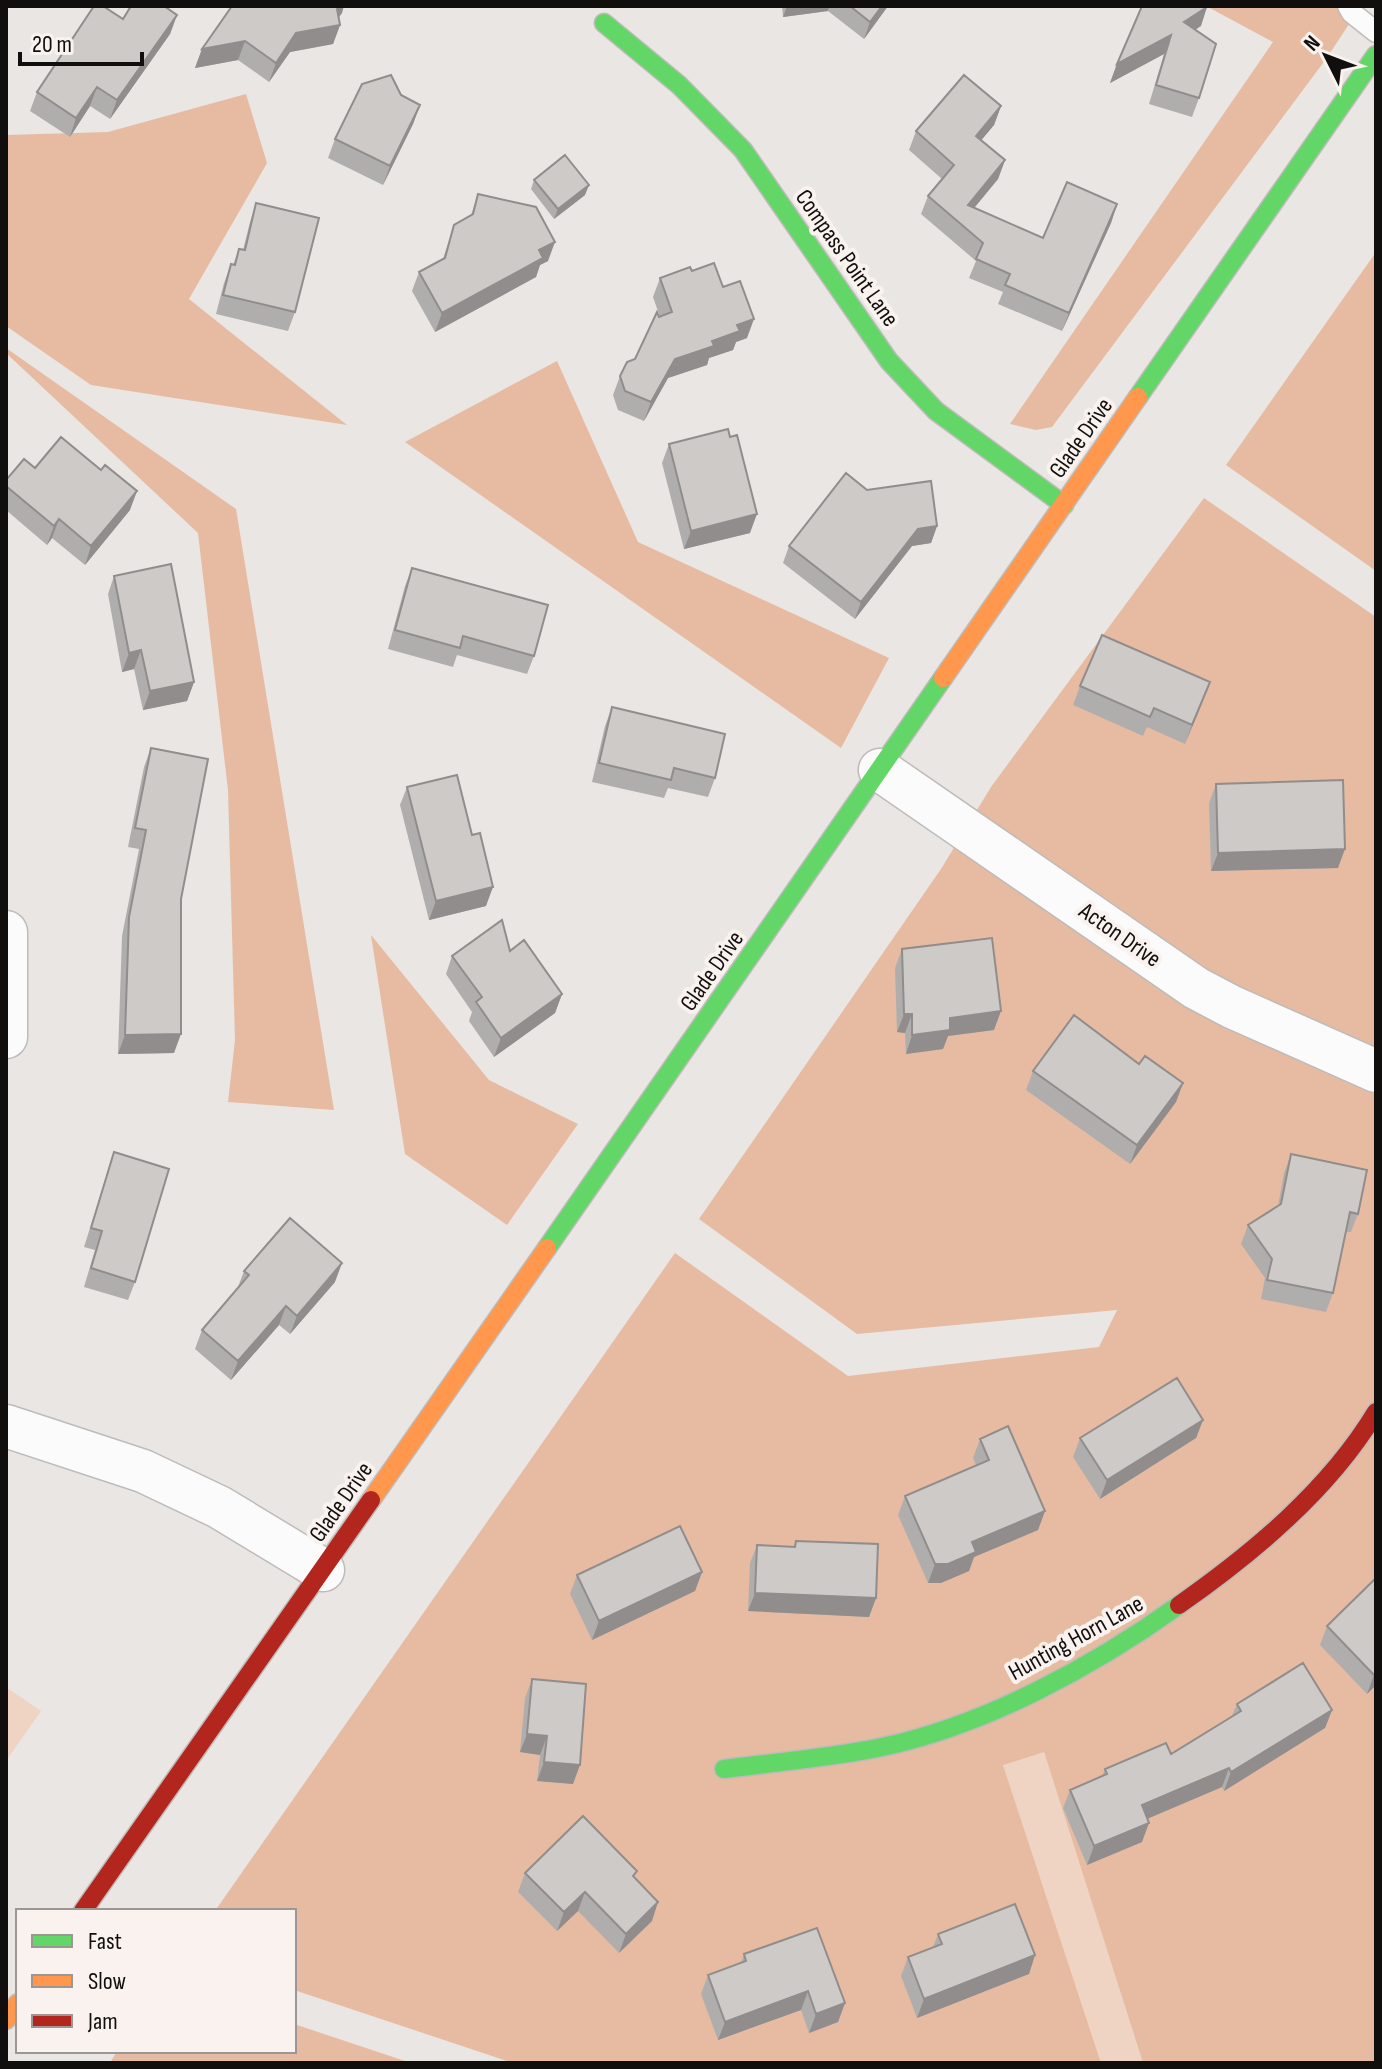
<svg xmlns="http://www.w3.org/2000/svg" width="1382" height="2069" font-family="'Sofia Sans Condensed',sans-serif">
<rect width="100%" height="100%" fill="#e9e6e4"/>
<path fill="#efd3c3" d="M 6,1687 L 41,1711 L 6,1761 Z
M 1033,1692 L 1044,1752 L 1143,2063 L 1101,2063 L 1003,1765 Z"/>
<path fill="#e7bba1" d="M 1206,6 L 1361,6 L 1326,59 L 1052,427 L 1036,430 L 1010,424 L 1273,42 Z
M 246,94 L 267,163 L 189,299 L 347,425 L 91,385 L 6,326 L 6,135 L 108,132 Z
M 1376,252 L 1376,571 L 1226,465 Z
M 6,348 L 236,509 L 334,1110 L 228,1102 L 235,1040 L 228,790 L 198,533 L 6,353 Z
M 557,361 L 638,542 L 889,658 L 841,748 L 405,442 Z
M 1204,498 L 1376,617 L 1376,2063 L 1143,2063 L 1044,1752 L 1003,1765 L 1101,2063 L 513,2063 L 294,1990 L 294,1911 L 215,1911 L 675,1253 L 848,1376 L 1099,1347 L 1117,1310 L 857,1334 L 699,1219 L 941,869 L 991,787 Z
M 371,935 L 489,1080 L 578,1124 L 507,1225 L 405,1154 Z
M 294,2024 L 411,2063 L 110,2063 L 117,2051 L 294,2051 Z"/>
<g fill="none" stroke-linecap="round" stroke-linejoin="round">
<defs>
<path id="lane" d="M 1348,6 L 1352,13 L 1376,32"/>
<path id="street" d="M 880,770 L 1196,988 L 1232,1007 L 1376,1071
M 6,932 L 6,1037
M 6,1426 L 143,1471 L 219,1507 L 323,1570"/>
<path id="fast" d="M 604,23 L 679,85 L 743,150 L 889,361 L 936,411 L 1064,505
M 1138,397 L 1376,55
M 547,1248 L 943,678
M 724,1769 C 776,1762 830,1758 882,1747 C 986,1725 1094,1666 1179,1605"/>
<path id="slow" d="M 943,678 L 1138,397
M 371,1500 L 547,1248
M 6,2020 L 18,2003"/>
<path id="jam" d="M 1179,1605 C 1253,1553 1329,1490 1376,1412
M 83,1911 L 371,1500"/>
</defs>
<use href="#lane" stroke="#bebbb9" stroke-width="23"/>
<use href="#street" stroke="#bebbb9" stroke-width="45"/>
<use href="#fast" stroke="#bebbb9" stroke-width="21"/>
<use href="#slow" stroke="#bebbb9" stroke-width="21"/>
<use href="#jam" stroke="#bebbb9" stroke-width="21"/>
<use href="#lane" stroke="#fcfbfb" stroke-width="20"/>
<use href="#street" stroke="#fcfbfb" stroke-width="42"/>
<use href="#fast" stroke="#63d668" stroke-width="18"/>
<use href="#slow" stroke="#ff974d" stroke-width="18"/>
<use href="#jam" stroke="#b3261e" stroke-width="18"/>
</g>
<path fill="#b0aeac" d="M 782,6 L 888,6 L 864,39 L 828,11 L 783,17 Z
M 342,13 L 339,17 L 340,25 L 333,44 L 290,52 L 269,82 L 238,60 L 195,68 L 202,49 Z
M 177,15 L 170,34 L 110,119 L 90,106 L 70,137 L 30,111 L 37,92 L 123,19 Z
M 1201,26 L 1195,30 L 1199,98 L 1192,117 L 1149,104 L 1164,54 L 1110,83 L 1117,64 Z
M 401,95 L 420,105 L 413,124 L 383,185 L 328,158 L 335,139 Z
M 1001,106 L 994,125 L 981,140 L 1005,160 L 998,179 L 974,208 L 1043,238 L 1117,204 L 1111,223 L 1062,331 L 998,304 L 1003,292 L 969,278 L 976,261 L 921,214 L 928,196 L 942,179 L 909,150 L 916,131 Z
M 534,180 L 585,195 L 554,219 L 531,189 Z
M 478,194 L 548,261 L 540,265 L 536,277 L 435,332 L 412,291 L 419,272 L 443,259 L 454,225 L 471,215 Z
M 256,203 L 295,312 L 288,331 L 216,314 L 224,283 L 231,264 L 233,265 L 239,249 L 243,250 L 250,222 Z
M 692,271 L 723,287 L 747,338 L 736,342 L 733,350 L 709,358 L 707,365 L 668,378 L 644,421 L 618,410 L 613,395 L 620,376 L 635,359 L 660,317 L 653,297 L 660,278 Z
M 669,444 L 750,533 L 684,549 L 662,463 Z
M 35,468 L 130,510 L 85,565 L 52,538 L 47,545 L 6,510 L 6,480 Z
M 867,490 L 937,526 L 931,543 L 912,546 L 855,619 L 783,563 L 789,546 Z
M 412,568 L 534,656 L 527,674 L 457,655 L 453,667 L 388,649 L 405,586 Z
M 114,576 L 194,682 L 187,701 L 143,710 L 134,669 L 122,672 L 108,594 Z
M 1210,682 L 1185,744 L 1147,727 L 1143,736 L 1073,705 L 1080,686 Z
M 612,707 L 715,778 L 708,797 L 668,788 L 664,798 L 592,782 L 605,726 Z
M 151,748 L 181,899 L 174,1053 L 118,1054 L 122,936 L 139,849 L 128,847 L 144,767 Z
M 1216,784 L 1338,868 L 1211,871 L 1209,803 Z
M 407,787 L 472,835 L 486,906 L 429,920 L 400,805 Z
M 902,949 L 994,1030 L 948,1036 L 943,1049 L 906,1054 L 905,1033 L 897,1032 L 895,968 Z
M 510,951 L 562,994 L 555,1013 L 494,1057 L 469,1021 L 472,1012 L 446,974 L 452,956 Z
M 1033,1071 L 1183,1083 L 1176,1102 L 1130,1164 L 1026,1090 Z
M 114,1152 L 135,1282 L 128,1300 L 84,1287 L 95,1250 L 84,1247 Z
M 1291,1154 L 1358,1214 L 1351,1232 L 1346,1232 L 1333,1293 L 1326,1312 L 1261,1299 L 1265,1278 L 1241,1244 L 1248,1225 L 1278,1206 L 1284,1173 Z
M 244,1271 L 335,1282 L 290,1334 L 279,1325 L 231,1380 L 195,1349 L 202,1330 L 238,1287 Z
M 1203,1420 L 1196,1438 L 1100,1499 L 1073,1457 L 1080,1438 Z
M 980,1439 L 1045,1511 L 1038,1530 L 974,1557 L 969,1571 L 941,1583 L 928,1583 L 898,1515 L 905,1496 L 976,1465 L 973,1458 Z
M 796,1541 L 876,1598 L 869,1617 L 748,1611 L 750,1563 L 757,1545 L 793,1547 Z
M 702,1572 L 695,1591 L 592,1640 L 570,1594 L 577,1575 Z
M 1376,1578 L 1376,1685 L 1367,1694 L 1320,1645 L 1327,1626 Z
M 532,1679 L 573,1784 L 537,1781 L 540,1755 L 520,1752 L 525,1698 Z
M 1237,1704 L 1332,1710 L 1325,1728 L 1224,1791 L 1222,1787 L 1147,1819 L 1142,1842 L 1087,1865 L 1063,1808 L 1070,1790 L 1102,1776 L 1105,1769 L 1171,1754 L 1232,1716 Z
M 525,1873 L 634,1878 L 652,1921 L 619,1953 L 578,1911 L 557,1931 L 518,1892 Z
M 938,1934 L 1035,1955 L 1029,1974 L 917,2018 L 901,1976 L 908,1957 L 933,1947 Z
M 744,1954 L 845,2003 L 838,2022 L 809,2033 L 801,2010 L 718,2040 L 701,1994 L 708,1975 L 741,1963 Z"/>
<path fill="#908d8c" d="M 340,6 L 344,6 L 342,13 L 332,26 L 340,25 L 333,44 L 290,52 L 269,82 L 276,63 L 296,33 L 337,9 Z
M 787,6 L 829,6 L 828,11 L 783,17 Z
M 882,6 L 888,6 L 864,39 L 870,22 Z
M 1207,7 L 1201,26 L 1177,41 L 1184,22 Z
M 177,15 L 170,34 L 110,119 L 117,100 Z
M 1171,35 L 1164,54 L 1110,83 L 1117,64 Z
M 245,41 L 238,60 L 195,68 L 202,49 Z
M 97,87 L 90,106 L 70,137 L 76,118 Z
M 420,105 L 413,124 L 383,185 L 390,166 Z
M 1001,106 L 994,125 L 969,155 L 976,136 Z
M 1005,160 L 998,179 L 961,224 L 968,205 Z
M 589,185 L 585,195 L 554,219 L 558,209 Z
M 1117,204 L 1111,223 L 1062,331 L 1069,313 Z
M 555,242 L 548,261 L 540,265 L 536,277 L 435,332 L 442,313 L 539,250 Z
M 754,319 L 747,338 L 736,342 L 733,350 L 709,358 L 707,365 L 668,378 L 644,421 L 651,402 L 675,359 L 712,341 L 737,325 Z
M 137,491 L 130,510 L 85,565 L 91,546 Z
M 757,514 L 750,533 L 684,549 L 691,531 Z
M 59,519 L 52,538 L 47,545 L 54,526 Z
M 937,526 L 931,543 L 912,546 L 855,619 L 861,602 L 918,529 Z
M 141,650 L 134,669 L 122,672 L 129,653 Z
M 194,682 L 187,701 L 143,710 L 150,691 Z
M 1210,682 L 1203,701 L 1185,744 L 1192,725 Z
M 1345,849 L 1338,868 L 1211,871 L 1218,853 Z
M 493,887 L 486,906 L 429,920 L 436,901 Z
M 562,994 L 555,1013 L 494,1057 L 501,1038 Z
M 1001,1011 L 994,1030 L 948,1036 L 943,1049 L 906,1054 L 912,1035 L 950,1018 Z
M 904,1014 L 912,1014 L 905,1033 L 897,1032 Z
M 181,1034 L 174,1053 L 118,1054 L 125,1035 Z
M 1183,1083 L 1176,1102 L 1130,1164 L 1137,1145 Z
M 342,1263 L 335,1282 L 290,1334 L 297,1316 Z
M 286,1306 L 279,1325 L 231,1380 L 238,1361 Z
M 1203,1420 L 1196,1438 L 1100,1499 L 1107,1480 Z
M 1045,1511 L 1038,1530 L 974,1557 L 969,1571 L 941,1583 L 928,1583 L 935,1564 L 972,1542 Z
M 702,1572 L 695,1591 L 592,1640 L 599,1621 Z
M 755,1593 L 876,1598 L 869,1617 L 748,1611 Z
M 1376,1673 L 1376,1685 L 1367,1694 L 1374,1675 Z
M 1332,1710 L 1325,1728 L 1224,1791 L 1231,1772 Z
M 527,1734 L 547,1736 L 540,1755 L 520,1752 Z
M 544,1762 L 580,1765 L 573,1784 L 537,1781 Z
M 1229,1768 L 1222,1787 L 1135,1824 L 1142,1805 Z
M 1149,1823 L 1142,1842 L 1087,1865 L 1094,1846 Z
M 585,1892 L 578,1911 L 557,1931 L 564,1912 Z
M 658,1902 L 652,1921 L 619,1953 L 626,1934 Z
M 1035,1955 L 1029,1974 L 917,2018 L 924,1999 Z
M 808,1991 L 801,2010 L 718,2040 L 725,2022 Z
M 845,2003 L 838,2022 L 809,2033 L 816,2014 Z"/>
<path fill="#cdcac8" stroke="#908d8c" stroke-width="2" d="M 94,6 L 103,6 L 123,19 L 131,6 L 164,6 L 177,15 L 117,100 L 97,87 L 76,118 L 37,92 Z
M 232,6 L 340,6 L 337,9 L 340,25 L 296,33 L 276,63 L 245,41 L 202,49 Z
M 850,6 L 882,6 L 870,22 Z
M 1142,6 L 1203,6 L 1207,7 L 1184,22 L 1216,44 L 1199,98 L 1156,85 L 1171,35 L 1117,64 Z
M 391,75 L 401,95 L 420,105 L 390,166 L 335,139 L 362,84 Z
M 964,75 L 1001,106 L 976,136 L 1005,160 L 968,205 L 1043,238 L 1067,182 L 1117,204 L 1069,313 L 1005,285 L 1010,274 L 976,259 L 983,243 L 928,196 L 954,165 L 916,131 Z
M 565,155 L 589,185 L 558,209 L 534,180 Z
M 478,194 L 536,207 L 555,242 L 539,250 L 543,258 L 442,313 L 419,272 L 445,258 L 454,225 L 473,214 Z
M 256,203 L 319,218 L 295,312 L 223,295 L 231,264 L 235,265 L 239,249 L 245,250 Z
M 714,263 L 723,287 L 740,281 L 754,319 L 737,325 L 740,331 L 712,341 L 714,346 L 675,359 L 651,402 L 625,391 L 620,376 L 627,362 L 635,359 L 657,312 L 659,317 L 672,312 L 660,278 L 690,267 L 692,271 Z
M 728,429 L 730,437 L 737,435 L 757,514 L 691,531 L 669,444 Z
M 61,437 L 101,470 L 105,465 L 137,491 L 91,546 L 59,519 L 54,526 L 6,486 L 6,480 L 24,459 L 35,468 Z
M 846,473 L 867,490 L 931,481 L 937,526 L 918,529 L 861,602 L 789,546 Z
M 171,564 L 194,682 L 150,691 L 141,650 L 129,653 L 114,576 Z
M 412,568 L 548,605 L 534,656 L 463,636 L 460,648 L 395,630 Z
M 1102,635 L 1210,682 L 1192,725 L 1154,708 L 1150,717 L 1080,686 Z
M 612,707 L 725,734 L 715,778 L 674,768 L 671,780 L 599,763 Z
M 151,748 L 208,759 L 181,899 L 181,1034 L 125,1035 L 129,917 L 146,830 L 135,828 Z
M 457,775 L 472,835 L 480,833 L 493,887 L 436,901 L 407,787 Z
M 1343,780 L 1345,849 L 1218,853 L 1216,784 Z
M 502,920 L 510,951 L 524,940 L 562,994 L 501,1038 L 476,1002 L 482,997 L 452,956 Z
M 992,938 L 1001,1011 L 950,1018 L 950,1030 L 912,1035 L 912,1014 L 904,1014 L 902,949 Z
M 1074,1015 L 1139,1064 L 1145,1056 L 1183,1083 L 1137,1145 L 1033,1071 Z
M 114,1152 L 169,1169 L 135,1282 L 91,1268 L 102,1231 L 91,1228 Z
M 1291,1154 L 1367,1170 L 1358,1214 L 1350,1212 L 1333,1293 L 1267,1280 L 1272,1259 L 1248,1225 L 1281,1204 Z
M 290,1218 L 342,1263 L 297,1316 L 286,1306 L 238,1361 L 202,1330 L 249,1275 L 244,1271 Z
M 1177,1378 L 1203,1420 L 1107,1480 L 1080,1438 Z
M 1008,1426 L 1045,1511 L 972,1542 L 976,1552 L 948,1564 L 935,1564 L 905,1496 L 989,1460 L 980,1439 Z
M 680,1526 L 702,1572 L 599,1621 L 577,1575 Z
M 796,1541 L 878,1544 L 876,1598 L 755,1593 L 757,1545 L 795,1547 Z
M 1376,1578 L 1376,1673 L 1374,1675 L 1327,1626 Z
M 1303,1663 L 1332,1710 L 1231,1772 L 1229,1768 L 1142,1805 L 1149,1823 L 1094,1846 L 1070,1790 L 1107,1774 L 1105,1769 L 1166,1743 L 1171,1754 L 1241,1711 L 1237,1704 Z
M 532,1679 L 586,1684 L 580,1765 L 544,1762 L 547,1736 L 527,1734 Z
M 583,1816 L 637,1871 L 633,1876 L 658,1902 L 626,1934 L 585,1892 L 564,1912 L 525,1873 Z
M 1015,1904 L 1035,1955 L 924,1999 L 908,1957 L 942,1944 L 938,1934 Z
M 817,1928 L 845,2003 L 816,2014 L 808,1991 L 725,2022 L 708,1975 L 746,1961 L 744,1954 Z"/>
<g text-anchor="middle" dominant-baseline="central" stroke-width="8" stroke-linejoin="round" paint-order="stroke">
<g font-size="24" fill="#110f0e" stroke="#f9f2ee">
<text transform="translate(847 258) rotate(55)">Compass Point Lane</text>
<text transform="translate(1081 438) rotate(-55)">Glade Drive</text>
<text transform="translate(1120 935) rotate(35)">Acton Drive</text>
<text transform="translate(712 971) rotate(-55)">Glade Drive</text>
<text transform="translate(341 1502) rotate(-55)">Glade Drive</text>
<text transform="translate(1076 1638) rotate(-29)">Hunting Horn Lane</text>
</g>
</g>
<rect width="1382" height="2069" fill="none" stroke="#110f0e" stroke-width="16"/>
<rect x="16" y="1909" width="280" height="144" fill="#f9f2ee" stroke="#9c9794" stroke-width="2"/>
<rect x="32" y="1935" width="40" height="12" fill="#63d668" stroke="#9c9794" stroke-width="2"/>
<text x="88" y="1949" font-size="24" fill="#110f0e">Fast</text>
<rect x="32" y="1975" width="40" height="12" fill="#ff974d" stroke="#9c9794" stroke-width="2"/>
<text x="88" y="1989" font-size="24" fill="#110f0e">Slow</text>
<rect x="32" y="2015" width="40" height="12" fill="#b3261e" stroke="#9c9794" stroke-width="2"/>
<text x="88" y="2029" font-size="24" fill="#110f0e">Jam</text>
<g transform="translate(1326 56) rotate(312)" stroke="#f9f2ee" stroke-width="6" paint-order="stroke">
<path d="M0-6L14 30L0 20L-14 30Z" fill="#110f0e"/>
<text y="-12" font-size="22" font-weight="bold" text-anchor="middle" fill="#110f0e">N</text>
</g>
<path d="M20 52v12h122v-12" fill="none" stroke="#110f0e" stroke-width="4"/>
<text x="32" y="52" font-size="24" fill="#110f0e" stroke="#f9f2ee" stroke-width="6" paint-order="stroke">20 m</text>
</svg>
